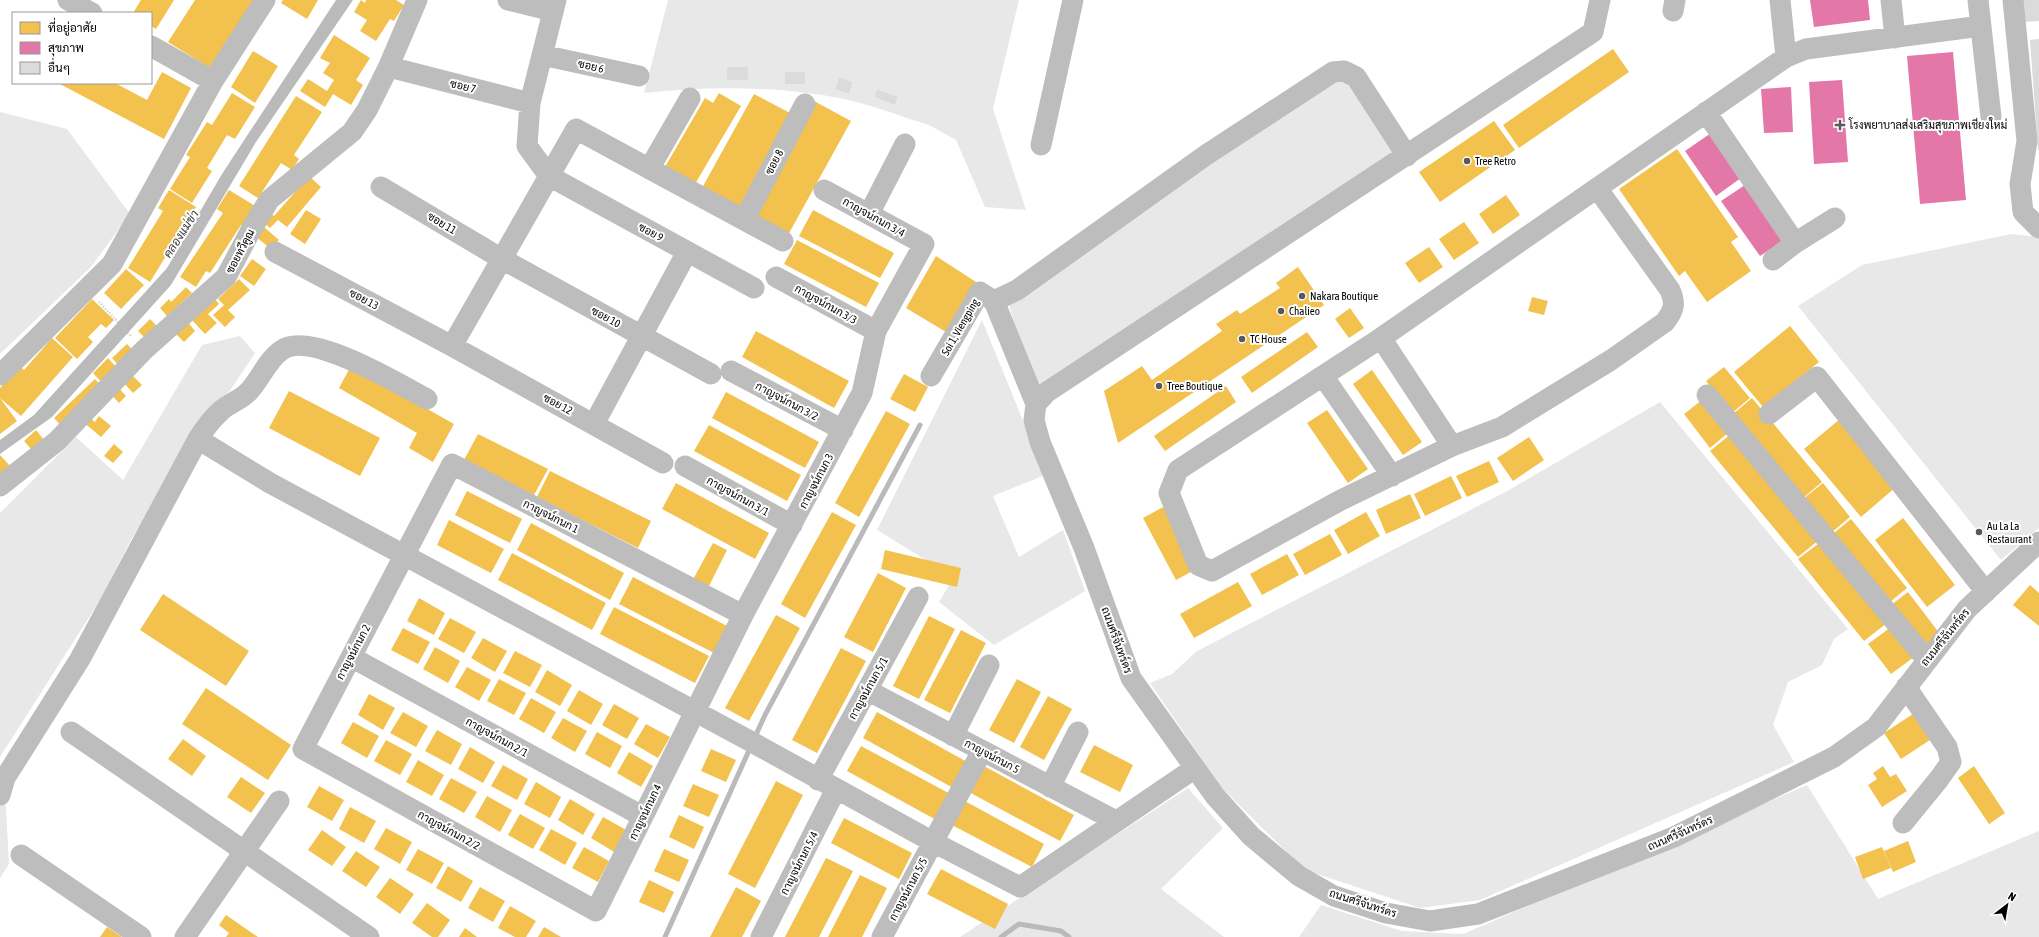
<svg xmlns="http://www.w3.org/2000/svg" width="2039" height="937" font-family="'Asap Condensed',Sarabun,sans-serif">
<rect width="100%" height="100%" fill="#fff"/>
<path fill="#e8e8e8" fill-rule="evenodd" d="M 668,0 L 1019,0 L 993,109 L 1026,210 L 985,207 L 956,140 L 929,125 C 901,117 873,105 844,99 C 779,86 711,86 644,93 ZM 727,67 L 748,67 L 748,80 L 727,80 ZM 839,77 L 853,82 L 849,94 L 835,89 ZM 877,89 L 898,97 L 895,105 L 874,97 Z
M 1336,77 L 1352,82 L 1397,152 L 1039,389 L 1028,380 L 1009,304 Z
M 0,112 L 67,129 L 130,214 L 91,267 L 0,354 Z
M 2011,234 L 2039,237 L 2039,528 L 2001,560 L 1798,306 L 1862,265 Z
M 982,320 L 1045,475 L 993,496 L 1019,557 L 1063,530 L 1085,591 L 994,645 L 939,602 L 954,577 L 877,530 Z
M 240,336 L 255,353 L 132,538 L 100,600 L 0,757 L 0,513 L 76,437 L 123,480 L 202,345 Z
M 1660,402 L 1848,629 L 1834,639 L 1822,665 L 1788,682 L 1773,725 L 1794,762 L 1480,900 L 1420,908 L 1305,870 L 1221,787 L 1150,683 L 1172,674 L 1197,651 L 1509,490 Z
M 0,772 L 4,774 L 9,864 L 0,878 Z
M 1807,785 L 1878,899 L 2039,831 L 2039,937 L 1299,937 L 1321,905 L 1402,931 L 1463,934 Z
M 1188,788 L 1223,828 L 1161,889 L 1224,937 L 960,937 Z"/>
<path fill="#bababa" d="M 336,0 L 353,0 L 256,142 L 171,285 L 52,417 L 0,454 L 0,440 L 34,415 L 167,268 L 222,174 Z"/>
<path fill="#f2c14e" d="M 141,0 L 174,0 L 156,29 L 151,26 L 151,13 L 133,13 Z
M 195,0 L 253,0 L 215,71 L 168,42 Z
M 283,0 L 318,0 L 307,19 L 281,3 Z
M 361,0 L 365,3 L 366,0 L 396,0 L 404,5 L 394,21 L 390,19 L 376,41 L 360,31 L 367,20 L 354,12 Z
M 334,35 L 370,58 L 356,80 L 363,85 L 351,105 L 333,94 L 325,107 L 300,91 L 308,79 L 327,91 L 334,80 L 323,73 L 330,63 L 320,58 Z
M 1613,49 L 1629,72 L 1519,148 L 1503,125 Z
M 253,51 L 278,66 L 255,103 L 231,87 Z
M 162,72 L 191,88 L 164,139 L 58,83 L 115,83 L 147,100 Z
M 232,93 L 255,107 L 235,139 L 227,135 L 207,168 L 212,171 L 192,203 L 170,189 L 190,157 L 186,155 L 207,122 L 212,125 Z
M 719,93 L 741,106 L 695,184 L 665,167 L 705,98 L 713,103 Z
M 754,94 L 792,114 L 739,209 L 702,188 Z
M 296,96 L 322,112 L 294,155 L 299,159 L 292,170 L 281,163 L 258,198 L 239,186 Z
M 814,101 L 851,121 L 788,235 L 752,215 Z
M 1494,121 L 1515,150 L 1440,202 L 1419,172 Z
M 1677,149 L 1738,237 L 1731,242 L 1751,271 L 1707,302 L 1685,271 L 1679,276 L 1619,189 Z
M 309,176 L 321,187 L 287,227 L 278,220 L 270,228 L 263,222 L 270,213 L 274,216 Z
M 169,190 L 196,207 L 150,282 L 128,268 L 163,211 L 158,208 Z
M 229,190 L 257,207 L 244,227 L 241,225 L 210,273 L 206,271 L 196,287 L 180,277 L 223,213 L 217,209 Z
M 1506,195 L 1520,215 L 1493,234 L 1479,214 Z
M 306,210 L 321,219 L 305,244 L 290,234 Z
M 813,210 L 894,253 L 880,278 L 799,236 Z
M 1464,222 L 1479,243 L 1454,260 L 1439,239 Z
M 264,227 L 279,240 L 271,249 L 255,236 Z
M 797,240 L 879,283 L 866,307 L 784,264 Z
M 1429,247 L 1443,267 L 1419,283 L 1405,263 Z
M 936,256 L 976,282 L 946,332 L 906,308 Z
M 252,259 L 266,269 L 254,286 L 240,276 Z
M 1298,267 L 1324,305 L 1118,443 L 1104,391 L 1142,366 L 1152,380 L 1222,331 L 1216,324 L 1237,310 L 1240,314 L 1280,288 L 1276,283 Z
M 126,269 L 144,285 L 121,309 L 104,293 Z
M 239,279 L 250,290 L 228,310 L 235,317 L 225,327 L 213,315 L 224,305 L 218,299 Z
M 186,287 L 192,293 L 167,316 L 160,308 L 169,299 L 171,302 Z
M 1532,297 L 1548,301 L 1544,315 L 1528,311 Z
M 92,299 L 114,320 L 106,328 L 101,324 L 88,337 L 93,342 L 77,359 L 55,338 Z
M 215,299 L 219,304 L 208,314 L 217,323 L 205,334 L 190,318 Z
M 1350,308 L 1364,328 L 1349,338 L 1335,319 Z
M 150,319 L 158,327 L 146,339 L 138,331 Z
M 187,321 L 195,331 L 184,342 L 175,333 Z
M 1790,326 L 1819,362 L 1763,407 L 1734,372 Z
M 756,331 L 849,381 L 834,408 L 742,357 Z
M 1307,332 L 1318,347 L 1252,393 L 1241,377 Z
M 52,338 L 73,357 L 21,416 L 0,398 L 0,388 L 20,366 L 24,370 Z
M 127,344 L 136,353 L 120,367 L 112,358 Z
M 108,358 L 119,370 L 104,385 L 93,373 Z
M 351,366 L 454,424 L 433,462 L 409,448 L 417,433 L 339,388 Z
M 1724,367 L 1750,398 L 1732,413 L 1706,381 Z
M 1372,370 L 1422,442 L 1403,455 L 1353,384 Z
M 131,374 L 142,385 L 133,393 L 123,382 Z
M 904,374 L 928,387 L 915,412 L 890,399 Z
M 95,379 L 104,389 L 63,428 L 54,418 Z
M 117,386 L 126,396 L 119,403 L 110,393 Z
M 1226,386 L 1236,402 L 1165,451 L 1154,436 Z
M 289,391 L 380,438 L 360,476 L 269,428 Z
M 726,392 L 819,442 L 805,468 L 712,418 Z
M 0,398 L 17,421 L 0,434 Z
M 1752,398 L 1822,482 L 1803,498 L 1733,414 Z
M 1702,400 L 1728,433 L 1710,448 L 1684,414 Z
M 1327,410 L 1368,469 L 1348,483 L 1307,423 Z
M 886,411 L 910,424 L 859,517 L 835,503 Z
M 87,415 L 95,422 L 99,416 L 111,426 L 101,437 L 82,421 Z
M 1840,419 L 1897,486 L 1861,517 L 1804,449 Z
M 709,425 L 801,475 L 787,501 L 694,451 Z
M 36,430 L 44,440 L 32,450 L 24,441 Z
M 1732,433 L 1820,539 L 1798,557 L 1710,451 Z
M 478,434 L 548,469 L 534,495 L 464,460 Z
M 1529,437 L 1544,460 L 1513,481 L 1497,458 Z
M 114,444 L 123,452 L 113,463 L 104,456 Z
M 0,455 L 12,468 L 0,478 Z
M 1489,461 L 1499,482 L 1467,497 L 1456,476 Z
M 550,471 L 651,521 L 638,548 L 537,497 Z
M 1451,476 L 1462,498 L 1425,516 L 1414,494 Z
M 676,483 L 769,533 L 755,559 L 662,509 Z
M 1823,483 L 1850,517 L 1831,533 L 1803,499 Z
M 467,491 L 522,519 L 510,543 L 455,515 Z
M 1410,494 L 1421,518 L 1386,534 L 1376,510 Z
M 1165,506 L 1198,568 L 1176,580 L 1143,518 Z
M 832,512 L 856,525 L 805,618 L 781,604 Z
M 1366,512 L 1380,536 L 1348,554 L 1334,530 Z
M 1903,518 L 1955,585 L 1927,607 L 1875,540 Z
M 1851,519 L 1907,588 L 1890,602 L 1834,533 Z
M 449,520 L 504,549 L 491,573 L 437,545 Z
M 531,523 L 624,573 L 610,600 L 517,550 Z
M 1330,534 L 1342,555 L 1305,575 L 1293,554 Z
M 1822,541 L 1887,623 L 1864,641 L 1798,559 Z
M 713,543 L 727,550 L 706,592 L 691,583 Z
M 885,550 L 961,568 L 957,587 L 881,569 Z
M 512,553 L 606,603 L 592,630 L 498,580 Z
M 1287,554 L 1299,575 L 1262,595 L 1250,574 Z
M 878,573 L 906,588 L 873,652 L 844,637 Z
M 633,577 L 727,626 L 714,653 L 619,604 Z
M 1238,582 L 1252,606 L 1194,638 L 1180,614 Z
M 2030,585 L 2039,593 L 2039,626 L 2013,605 Z
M 1908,592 L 1940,634 L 1923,647 L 1891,605 Z
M 163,594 L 249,651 L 226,686 L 140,630 Z
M 419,598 L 445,613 L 434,635 L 407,621 Z
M 614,607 L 709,656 L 695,683 L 600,634 Z
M 776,615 L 800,628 L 749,721 L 725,708 Z
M 929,616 L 955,629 L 919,699 L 893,686 Z
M 450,618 L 476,632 L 464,653 L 438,639 Z
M 1891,627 L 1914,657 L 1891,674 L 1868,644 Z
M 403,628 L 430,642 L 418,664 L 391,650 Z
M 961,630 L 986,643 L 950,713 L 924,700 Z
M 483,638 L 507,651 L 495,672 L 471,658 Z
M 435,647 L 460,661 L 448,683 L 423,669 Z
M 841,648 L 866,661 L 817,753 L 792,740 Z
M 515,651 L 542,665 L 530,687 L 503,673 Z
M 467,667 L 491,680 L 479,701 L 455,687 Z
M 547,670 L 572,685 L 560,706 L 535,692 Z
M 499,679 L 526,693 L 514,715 L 487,701 Z
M 1017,679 L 1041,692 L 1014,743 L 989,730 Z
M 206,688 L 291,745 L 268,780 L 182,724 Z
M 579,690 L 603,704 L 591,725 L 567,711 Z
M 369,694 L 395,708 L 383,730 L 358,715 Z
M 1048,696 L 1072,709 L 1044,760 L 1020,747 Z
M 531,698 L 556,712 L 544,733 L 519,719 Z
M 614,704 L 639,718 L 627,739 L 602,725 Z
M 403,712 L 428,726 L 416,747 L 390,733 Z
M 877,712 L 969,763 L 955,789 L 863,738 Z
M 1916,712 L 1933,738 L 1901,759 L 1884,733 Z
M 563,718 L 587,731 L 575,752 L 551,738 Z
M 353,722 L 379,736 L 367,758 L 341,743 Z
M 646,724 L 670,737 L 658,758 L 634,744 Z
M 437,730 L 462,744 L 451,765 L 425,751 Z
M 597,732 L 622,746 L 610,768 L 585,754 Z
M 183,739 L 206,756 L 192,776 L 168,759 Z
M 386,740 L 412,754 L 400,775 L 374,761 Z
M 1094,745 L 1133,765 L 1120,792 L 1080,772 Z
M 861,746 L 954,796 L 940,822 L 847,771 Z
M 470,747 L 495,762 L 483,783 L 458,769 Z
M 711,749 L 736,760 L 726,782 L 701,771 Z
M 629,752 L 653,766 L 641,787 L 617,773 Z
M 418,760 L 444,775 L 432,796 L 406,782 Z
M 503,765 L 528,779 L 517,800 L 491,786 Z
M 982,765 L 1074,815 L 1060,841 L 967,791 Z
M 1883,766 L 1890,777 L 1896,774 L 1907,791 L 1882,807 L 1868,785 L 1877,779 L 1873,773 Z
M 1974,766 L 2005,813 L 1989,824 L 1958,778 Z
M 241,777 L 265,793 L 251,813 L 227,797 Z
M 451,778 L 477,792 L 464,813 L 439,799 Z
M 776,781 L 803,795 L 755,888 L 728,874 Z
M 536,782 L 561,797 L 550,818 L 524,804 Z
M 693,784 L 719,795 L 709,817 L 683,806 Z
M 319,786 L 344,800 L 332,821 L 307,807 Z
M 487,796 L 512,810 L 500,832 L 475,817 Z
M 570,799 L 595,814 L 583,835 L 558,820 Z
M 963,800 L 1044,844 L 1032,867 L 950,824 Z
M 350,807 L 376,821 L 364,843 L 339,829 Z
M 520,814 L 545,828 L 533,849 L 508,835 Z
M 679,815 L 704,827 L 694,849 L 669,837 Z
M 603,817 L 628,831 L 616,853 L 591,838 Z
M 844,818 L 912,853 L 899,879 L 831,843 Z
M 386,828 L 412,842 L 400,864 L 374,849 Z
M 551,829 L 577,843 L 565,865 L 539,850 Z
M 322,830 L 346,847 L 332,866 L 308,850 Z
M 1908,841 L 1916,862 L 1893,872 L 1884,851 Z
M 584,847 L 609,861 L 598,882 L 572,868 Z
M 1882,847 L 1891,868 L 1863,879 L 1855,857 Z
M 418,849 L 444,863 L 432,884 L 406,870 Z
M 664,849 L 689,860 L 679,882 L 654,871 Z
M 356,851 L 380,867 L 366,887 L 342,871 Z
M 826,858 L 853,871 L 819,937 L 785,937 Z
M 448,866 L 473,881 L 461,902 L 436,888 Z
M 941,869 L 1008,904 L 995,929 L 927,894 Z
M 860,875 L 887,888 L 862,937 L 828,937 Z
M 390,878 L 414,894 L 400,914 L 376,897 Z
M 649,880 L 674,892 L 664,913 L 639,902 Z
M 480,887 L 505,901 L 493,922 L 468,908 Z
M 736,887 L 761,901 L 742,937 L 710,937 Z
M 427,903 L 450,920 L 438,937 L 432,937 L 412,923 Z
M 510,906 L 536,921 L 526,937 L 515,937 L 498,928 Z
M 226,915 L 258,937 L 226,937 L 229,933 L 219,925 Z
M 107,927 L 122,937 L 100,937 Z
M 544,927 L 561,937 L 538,937 Z
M 465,928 L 477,937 L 459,937 Z"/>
<path fill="#e377a8" d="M 1810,0 L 1868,0 L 1870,20 L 1814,27 Z
M 1953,52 L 1966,200 L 1920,204 L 1907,56 Z
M 1842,80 L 1848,162 L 1814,164 L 1809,82 Z
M 1791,87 L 1793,132 L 1764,133 L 1761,89 Z
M 1714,131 L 1745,175 L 1716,196 L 1685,151 Z
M 1748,183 L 1787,238 L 1760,256 L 1721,201 Z"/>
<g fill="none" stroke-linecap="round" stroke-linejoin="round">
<path stroke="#bababa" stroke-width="5" d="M 754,739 L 765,715 L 920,425
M 665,937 L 751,746
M 1001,937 L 1019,924 L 1061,931 L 1069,937"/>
</g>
<path fill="#dbdbdb" d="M 2021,0 L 2039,0 L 2039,21 L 2023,22 Z
M 2039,39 L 2039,150 L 2038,150 L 2030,40 Z
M 727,67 L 748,67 L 748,80 L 727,80 Z
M 785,72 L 805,72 L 805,84 L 785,84 Z
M 839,77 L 853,82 L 849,94 L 835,89 Z
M 877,89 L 898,97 L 895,105 L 874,97 Z"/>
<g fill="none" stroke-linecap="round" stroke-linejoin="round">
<path stroke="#c2c2c2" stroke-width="2.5" stroke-dasharray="1 2" stroke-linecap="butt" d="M 99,302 L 131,336"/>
<path stroke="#bdbdbd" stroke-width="21" d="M 68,0 L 92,13
M 508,0 L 553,11
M 556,0 L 530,103 L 527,146 L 549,176 L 754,288
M 1780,0 L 1786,57
M 1891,0 L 1895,38
M 1978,0 L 1991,117
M 2013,0 L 2027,141 L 2020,184 L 2023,212 L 2039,228
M 1673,11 L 1675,0
M 151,46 L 213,81
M 542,55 L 639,76
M 397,69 L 530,103
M 1706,112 L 1795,243
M 1041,145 L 1073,0
M 649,169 L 690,98
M 381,187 L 502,259 L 711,374
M 1597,188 L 1670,290 C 1676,304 1674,310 1665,322 L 1611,360 L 1502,427 L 1452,446 L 1339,501 L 1212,571 L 1198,565 L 1169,493 L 1178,470 L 1381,338 L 1786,57 L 1806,49 L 1981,26
M 869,214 L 905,144
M 744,220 L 805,104
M 275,252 L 452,346 L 663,463
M 1773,260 L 1795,243 L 1835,218
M 776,277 L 876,331
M 994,301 L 1036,404 L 1034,420 L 1040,442 L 1084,548 L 1131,678 L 1215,796 L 1251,836 L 1299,876 L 1334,896 L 1386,913 L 1430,921 L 1478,914 L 1674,837 L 1834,757 L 1876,727 L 1967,609 L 2039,542
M 994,301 L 1017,290 L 1206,155 L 1333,72 L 1344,71 L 1356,77 L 1407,156
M 1381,338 L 1452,446
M 452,346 L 576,129 L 783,241
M 731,371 L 843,430
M 0,375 L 112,264 L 213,81 L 265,0
M 931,376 L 980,292 L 994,301
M 1323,376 L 1392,476
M 1707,395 L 1927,660
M 1036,404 L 1047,392 L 1593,32 L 1600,0
M 1769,414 L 1817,377 L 1986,592
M 594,424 L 687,252
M 198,439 L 270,483 L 750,741 L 933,842 L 1020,887 L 1195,768
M 685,466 L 792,525
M 0,486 L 57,441 L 144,350 L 226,277 L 251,230 L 269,200 L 352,132 L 367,110 L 388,68 L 417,0
M 743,615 L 452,464 L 303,749 L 596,911 L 743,615 L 862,393 L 876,331 L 924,244 L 824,190
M 351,657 L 642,816
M 867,690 L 1116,821
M 71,732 L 369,937
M 953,736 L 989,665
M 818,780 L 918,597
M 1050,787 L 1078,732
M 0,795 L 5,778 L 80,659 L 198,439 C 205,428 212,418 223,409 C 232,402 243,399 250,390 C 261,378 268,359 282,350 C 310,330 399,384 427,399
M 1903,823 L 1939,779 L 1951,762 L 1947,747 L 1906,687
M 21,855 L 141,937
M 185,937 L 279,801
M 761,937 L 836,789
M 882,937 L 982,751"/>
</g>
<g fill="#595959" stroke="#fff" stroke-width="1.5">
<path d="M1838 119h4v4h4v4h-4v4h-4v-4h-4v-4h4z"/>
<circle cx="1467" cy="161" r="4"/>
<circle cx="1302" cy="296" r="4"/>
<circle cx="1281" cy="311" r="4"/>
<circle cx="1242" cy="339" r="4"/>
<circle cx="1159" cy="386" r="4"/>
<circle cx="1979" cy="532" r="4"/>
</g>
<g text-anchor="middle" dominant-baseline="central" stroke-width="4" stroke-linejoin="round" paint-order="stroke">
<g font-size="11" fill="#000" stroke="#fff">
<text transform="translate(591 66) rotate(13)">ซอย 6</text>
<text transform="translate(463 86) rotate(14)">ซอย 7</text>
<text transform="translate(774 162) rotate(-62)">ซอย 8</text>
<text transform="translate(874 217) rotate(29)">กาญจน์กนก 3/4</text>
<text transform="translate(442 223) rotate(31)">ซอย 11</text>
<text transform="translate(651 232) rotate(29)">ซอย 9</text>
<text transform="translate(240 251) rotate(-62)">ซอยทวีคูณ</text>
<text transform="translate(364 299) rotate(28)">ซอย 13</text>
<text transform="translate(826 304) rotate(29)">กาญจน์กนก 3/3</text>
<text transform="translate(606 317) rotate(29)">ซอย 10</text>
<text transform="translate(960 327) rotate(-60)">Soi 1, Viengping</text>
<text transform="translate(787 401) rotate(28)">กาญจน์กนก 3/2</text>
<text transform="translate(558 404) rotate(29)">ซอย 12</text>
<text transform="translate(816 481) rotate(-62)">กาญจน์กนก 3</text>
<text transform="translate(738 496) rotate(29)">กาญจน์กนก 3/1</text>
<text transform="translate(551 516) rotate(27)">กาญจน์กนก 1</text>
<text transform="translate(1945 637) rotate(-51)">ถนนศรีจันทร์ดร</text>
<text transform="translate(1117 640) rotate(70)">ถนนศรีจันทร์ดร</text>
<text transform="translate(353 652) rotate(-62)">กาญจน์กนก 2</text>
<text transform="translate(868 688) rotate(-61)">กาญจน์กนก 5/1</text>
<text transform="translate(497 737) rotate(29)">กาญจน์กนก 2/1</text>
<text transform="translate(992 756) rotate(28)">กาญจน์กนก 5</text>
<text transform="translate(645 812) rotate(-64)">กาญจน์กนก 4</text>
<text transform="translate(449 830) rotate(29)">กาญจน์กนก 2/2</text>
<text transform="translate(1680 833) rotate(-24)">ถนนศรีจันทร์ดร</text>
<text transform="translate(799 863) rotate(-63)">กาญจน์กนก 5/4</text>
<text transform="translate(908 889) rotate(-62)">กาญจน์กนก 5/5</text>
<text transform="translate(1363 903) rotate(18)">ถนนศรีจันทร์ดร</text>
</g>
<g font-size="11" fill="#000" stroke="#fff" text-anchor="start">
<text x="1849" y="125">โรงพยาบาลส่งเสริมสุขภาพเชียงใหม่</text>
<text x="1475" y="161">Tree Retro</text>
<text x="1310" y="296">Nakara Boutique</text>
<text x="1289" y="311">Chalieo</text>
<text x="1250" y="339">TC House</text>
<text x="1167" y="386">Tree Boutique</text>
<text x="1987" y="526">Au La La<tspan x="1987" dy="13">Restaurant</tspan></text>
</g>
<g font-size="12" font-style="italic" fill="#3d3d3d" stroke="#fff">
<text transform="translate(181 234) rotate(-57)">คลองแม่ข่า</text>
</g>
</g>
<rect x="12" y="12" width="140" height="72" fill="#ffffff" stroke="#999999"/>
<rect x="20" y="22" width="20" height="12" fill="#f2c14e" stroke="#999999"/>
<text x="48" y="32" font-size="12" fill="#000000">ที่อยู่อาศัย</text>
<rect x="20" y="42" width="20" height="12" fill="#e377a8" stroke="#999999"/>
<text x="48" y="52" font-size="12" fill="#000000">สุขภาพ</text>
<rect x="20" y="62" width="20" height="12" fill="#dbdbdb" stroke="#999999"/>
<text x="48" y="72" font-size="12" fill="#000000">อื่นๆ</text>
<g transform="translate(2007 905) rotate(31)" stroke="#ffffff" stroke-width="3" paint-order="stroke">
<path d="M0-3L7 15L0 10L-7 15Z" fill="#000000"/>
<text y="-6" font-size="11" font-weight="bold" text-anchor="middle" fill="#000000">N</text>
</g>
</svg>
